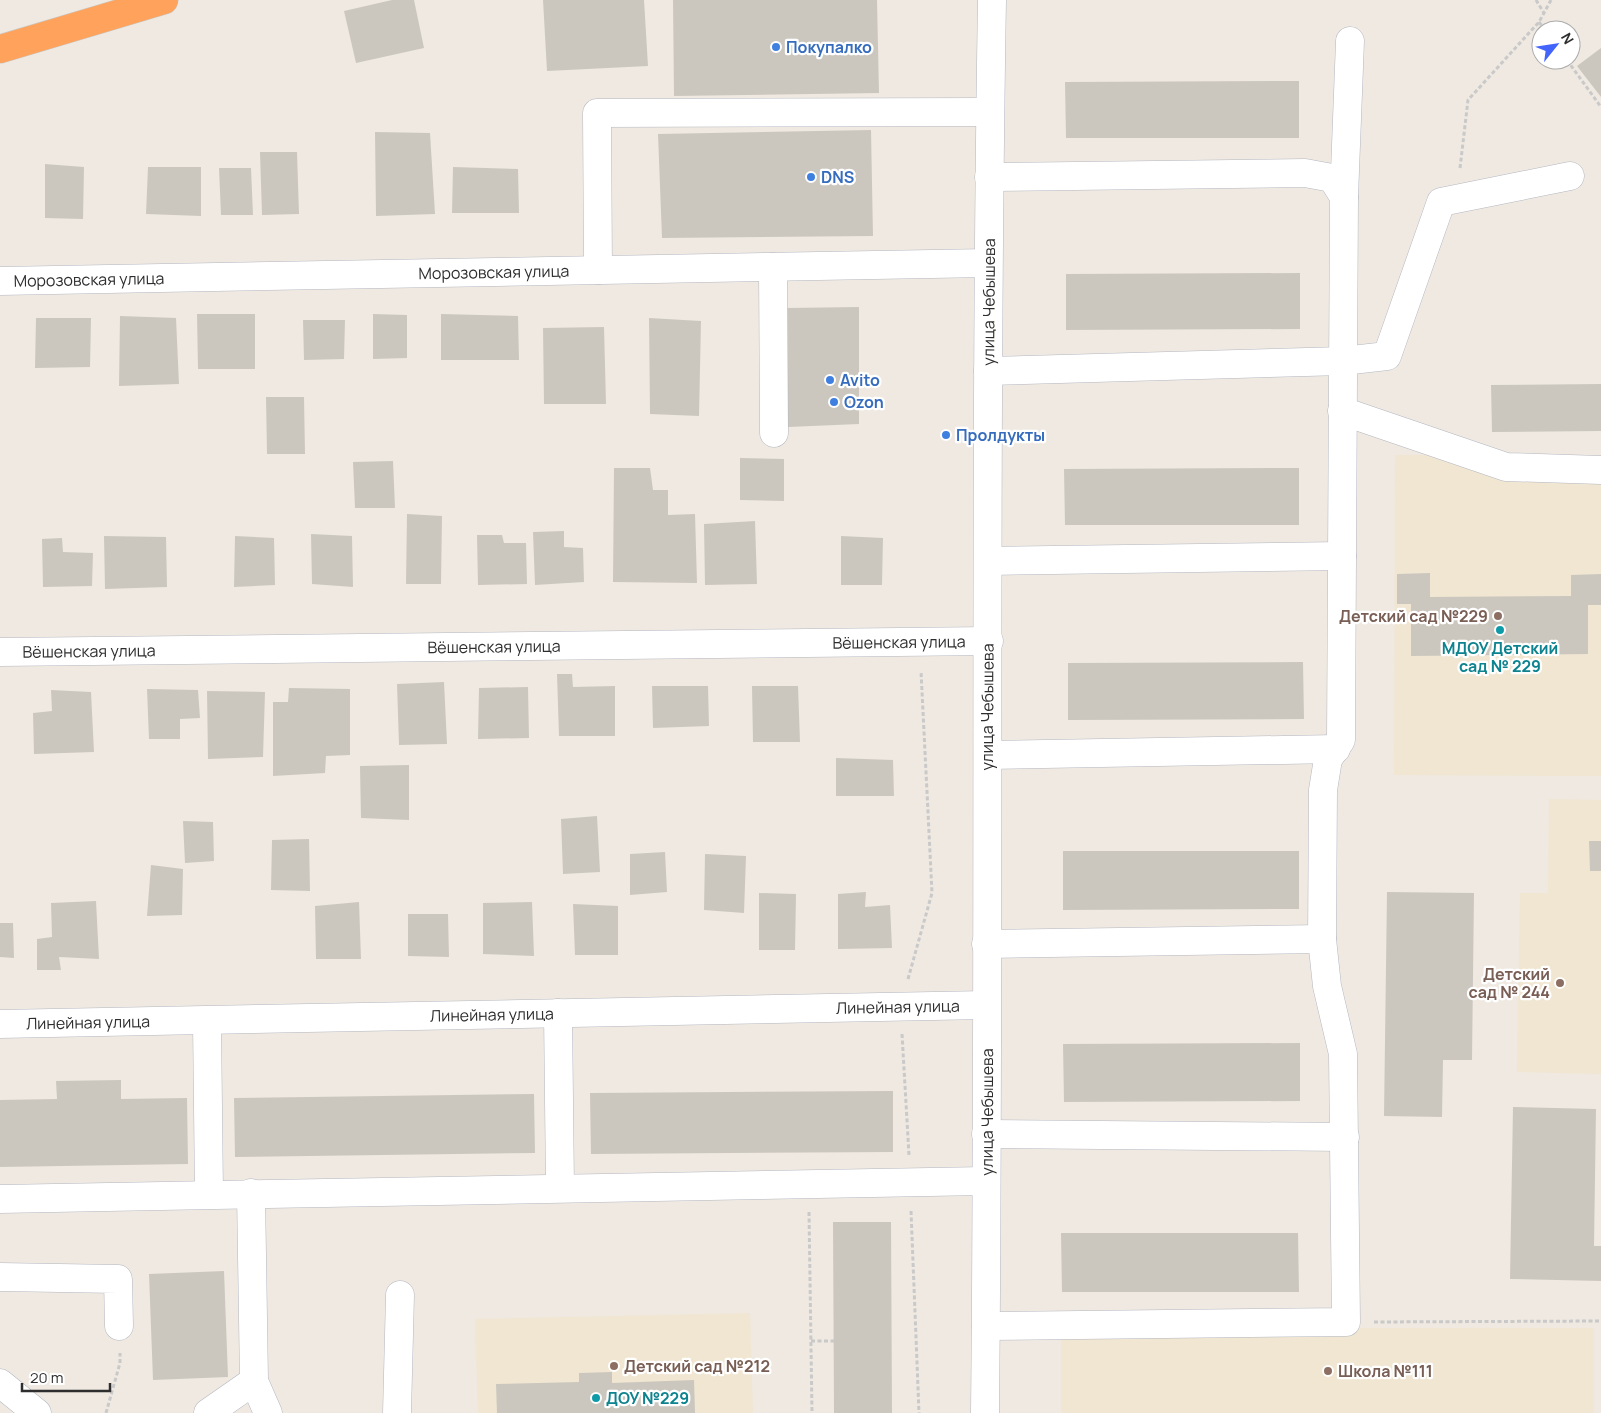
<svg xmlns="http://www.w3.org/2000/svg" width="1601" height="1413" font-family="Manrope,sans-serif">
<rect width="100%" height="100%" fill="#efe9e1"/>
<path fill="#f0e6d1" d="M 1395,455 L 1601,456 L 1601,776 L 1394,775 Z
M 1549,799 L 1601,800 L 1601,1074 L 1517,1072 L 1520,893 L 1548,893 Z
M 750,1313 L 753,1413 L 478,1413 L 475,1319 Z
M 1061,1328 L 1594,1328 L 1594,1413 L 1061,1413 Z"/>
<path fill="#cbc7bf" d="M 392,0 L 414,0 L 424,48 L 356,63 L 344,11 Z
M 543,0 L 644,0 L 648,66 L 547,71 Z
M 673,0 L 877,0 L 879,93 L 674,96 Z
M 1601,48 L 1601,97 L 1577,66 Z
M 1299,81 L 1299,138 L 1066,138 L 1065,82 Z
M 871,130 L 873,236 L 662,238 L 658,134 Z
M 375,132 L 430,133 L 435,214 L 376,216 Z
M 260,152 L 297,152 L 299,214 L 262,215 Z
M 45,164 L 84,167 L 83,219 L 45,218 Z
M 148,167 L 201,167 L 201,216 L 146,214 Z
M 453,167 L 518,169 L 519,213 L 452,213 Z
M 219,168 L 251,168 L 253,215 L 221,215 Z
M 1300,273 L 1300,329 L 1066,330 L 1066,274 Z
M 859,307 L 859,424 L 788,427 L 787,308 Z
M 197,314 L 255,314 L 255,369 L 198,369 Z
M 373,314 L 407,315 L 407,358 L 373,359 Z
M 441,314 L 518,316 L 519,360 L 441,360 Z
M 120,316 L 176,318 L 179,384 L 119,386 Z
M 36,318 L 91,318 L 90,367 L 35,368 Z
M 649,318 L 701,321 L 699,416 L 650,414 Z
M 303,320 L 345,320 L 344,359 L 304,360 Z
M 604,327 L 606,404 L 544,404 L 543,328 Z
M 1601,384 L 1601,431 L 1492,432 L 1491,385 Z
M 266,397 L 304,397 L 305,454 L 267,454 Z
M 740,458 L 784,459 L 784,501 L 740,500 Z
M 393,461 L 395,508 L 355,508 L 353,462 Z
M 614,468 L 650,468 L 653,490 L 668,490 L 668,515 L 695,514 L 697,583 L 613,582 Z
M 1299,468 L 1299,525 L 1065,525 L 1064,469 Z
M 407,514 L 442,516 L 441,584 L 406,584 Z
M 755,521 L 757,584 L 705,585 L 704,524 Z
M 564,531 L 564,547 L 583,548 L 584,582 L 535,585 L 533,532 Z
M 311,534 L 352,536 L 353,587 L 312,584 Z
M 477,535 L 502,535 L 504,543 L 526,543 L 527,584 L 478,585 Z
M 104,536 L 166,537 L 167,587 L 105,589 Z
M 235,536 L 274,538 L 275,585 L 234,587 Z
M 841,536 L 883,538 L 882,585 L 841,585 Z
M 62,538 L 63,552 L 93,553 L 92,586 L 43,587 L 42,539 Z
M 1430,573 L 1430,597 L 1571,596 L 1571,575 L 1601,574 L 1601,605 L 1588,605 L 1588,654 L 1411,656 L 1411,604 L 1397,604 L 1397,574 Z
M 1303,662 L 1304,719 L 1068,720 L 1068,663 Z
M 557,674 L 572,674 L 573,687 L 615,686 L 615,736 L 559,736 Z
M 444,682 L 447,744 L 399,745 L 397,684 Z
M 652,686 L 708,686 L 709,726 L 653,728 Z
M 752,686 L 798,686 L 800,742 L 753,742 Z
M 528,687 L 529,738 L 478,739 L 479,688 Z
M 289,688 L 350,689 L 350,755 L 326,756 L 325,773 L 273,776 L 273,702 L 288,702 Z
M 147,689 L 198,690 L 200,718 L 180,719 L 180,739 L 149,739 Z
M 51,690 L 91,692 L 94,752 L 34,754 L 33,713 L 52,711 Z
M 207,691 L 265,692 L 263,757 L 208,759 Z
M 836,758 L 893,760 L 894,796 L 836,796 Z
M 409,765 L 409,820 L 361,818 L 360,766 Z
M 597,816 L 600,872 L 563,874 L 561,819 Z
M 183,821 L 213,822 L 214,861 L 185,863 Z
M 309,839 L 310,891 L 271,890 L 272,840 Z
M 1589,841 L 1601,841 L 1601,871 L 1590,871 Z
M 1063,851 L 1299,851 L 1299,909 L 1063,910 Z
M 665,852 L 667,892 L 630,895 L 630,854 Z
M 705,854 L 746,856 L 744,913 L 704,910 Z
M 151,865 L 183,869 L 182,915 L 147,916 Z
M 866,892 L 865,907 L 890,905 L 892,948 L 838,949 L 838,894 Z
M 1387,892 L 1474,893 L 1472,1060 L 1443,1060 L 1442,1117 L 1384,1116 Z
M 759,893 L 796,894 L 795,950 L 759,950 Z
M 96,901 L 99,959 L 59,957 L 61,970 L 37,970 L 37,939 L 52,937 L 51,903 Z
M 359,902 L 361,959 L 316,959 L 315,906 Z
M 532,902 L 534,956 L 483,954 L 483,903 Z
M 573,904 L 618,906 L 618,955 L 575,955 Z
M 408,914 L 448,914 L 449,957 L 408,956 Z
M 0,923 L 13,923 L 14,958 L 0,957 Z
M 1300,1043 L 1300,1101 L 1064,1102 L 1063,1044 Z
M 121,1080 L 121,1099 L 187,1098 L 188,1164 L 0,1167 L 0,1100 L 57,1099 L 56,1081 Z
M 893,1091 L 893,1152 L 591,1154 L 590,1093 Z
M 534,1094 L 535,1153 L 235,1157 L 234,1098 Z
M 1513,1107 L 1596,1109 L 1594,1246 L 1601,1246 L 1601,1281 L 1510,1279 Z
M 833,1222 L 891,1222 L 892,1413 L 834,1413 Z
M 1061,1233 L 1298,1233 L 1299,1292 L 1062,1292 Z
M 224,1271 L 228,1377 L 153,1380 L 149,1274 Z
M 612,1372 L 612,1383 L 694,1380 L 695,1413 L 497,1413 L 496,1384 L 579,1382 L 579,1373 Z"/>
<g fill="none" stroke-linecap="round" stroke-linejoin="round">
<defs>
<g id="minor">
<path d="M 1344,197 L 1350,41"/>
<path d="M 773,267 L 774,433"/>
<path d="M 598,270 L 597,113 L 990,112"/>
<path id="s1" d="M 0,281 L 988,263"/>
<path d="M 988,371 L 1343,361 L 1387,356 L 1441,202 L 1570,176"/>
<path d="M 1342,411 L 1506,467 L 1601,470"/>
<path d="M 989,561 L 1342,556"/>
<path id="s2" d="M 0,652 L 989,641"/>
<path d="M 988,755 L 1336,749"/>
<path d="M 986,944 L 1322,939"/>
<path d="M 558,1013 L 560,1188"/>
<path d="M 207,1021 L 209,1194"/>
<path id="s3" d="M 0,1024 L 986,1005"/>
<path d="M 986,1134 L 1345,1137"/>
<path d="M 251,1193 L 254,1381 L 268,1413"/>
<path d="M 0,1199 L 985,1181"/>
<path d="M 0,1277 L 118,1279 L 119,1326"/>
<path d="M 986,1326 L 1346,1322 L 1343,1054 L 1327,986 L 1322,939 L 1323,790 L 1328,759 L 1341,740 L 1344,197 L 1332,178 L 1305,173 L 989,177"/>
<path d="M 0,1383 L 37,1413"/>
<path d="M 208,1413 L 254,1381"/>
<path d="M 397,1413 L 400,1295"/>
<path id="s4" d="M 985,1413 C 990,942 984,471 992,0"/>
</g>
<path id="highway" d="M 0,49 L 164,0"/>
</defs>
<use href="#minor" stroke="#b4b7c1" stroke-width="29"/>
<use href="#highway" stroke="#c9c9c9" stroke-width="29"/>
<path stroke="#c9c9c9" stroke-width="3" stroke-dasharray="4 2.5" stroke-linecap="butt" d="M 1536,0 L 1544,13
M 1539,22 L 1545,30
M 1567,60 L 1601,107
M 1460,168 L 1468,100 L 1539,22 L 1551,0
M 908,979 L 932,893 L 921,671
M 902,1034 L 909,1155
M 911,1211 L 919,1413
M 809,1212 L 812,1413
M 1374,1322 L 1601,1321
M 811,1341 L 834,1341
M 106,1413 L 120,1363 L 120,1353"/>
<use href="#minor" stroke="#fff" stroke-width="28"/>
<use href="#highway" stroke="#ffa35c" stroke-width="28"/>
</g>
<g fill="#3f7fe0" stroke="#fff" stroke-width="2">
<circle cx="776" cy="47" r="5"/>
<circle cx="811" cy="177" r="5"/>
<circle cx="830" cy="380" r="5"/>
<circle cx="834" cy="402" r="5"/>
<circle cx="946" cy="435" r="5"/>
</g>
<g fill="#8d6e63" stroke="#fff" stroke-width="2">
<circle cx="1498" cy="616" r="5"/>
<circle cx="1560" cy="983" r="5"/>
<circle cx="614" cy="1366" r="5"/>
<circle cx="1328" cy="1371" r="5"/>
</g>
<g fill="#0f9aa8" stroke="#fff" stroke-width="2">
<circle cx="1500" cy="630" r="5"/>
<circle cx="596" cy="1398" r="5"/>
</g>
<g text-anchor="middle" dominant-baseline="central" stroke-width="4.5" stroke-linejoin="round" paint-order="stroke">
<g font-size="16" font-weight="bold" fill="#366cbe" stroke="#fff" text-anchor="start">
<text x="786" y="47">Покупалко</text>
<text x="821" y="177">DNS</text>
<text x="840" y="380">Avito</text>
<text x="844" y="402">Ozon</text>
<text x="956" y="435">Пролдукты</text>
</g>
<g font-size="16" fill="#2e2e2e" stroke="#fff">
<text stroke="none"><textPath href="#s1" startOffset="494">Морозовская улица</textPath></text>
<text stroke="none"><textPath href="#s1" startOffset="89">Морозовская улица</textPath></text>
<text stroke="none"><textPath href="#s4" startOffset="1111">улица Чебышева</textPath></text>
<text stroke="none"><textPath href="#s2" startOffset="899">Вёшенская улица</textPath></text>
<text stroke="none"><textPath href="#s2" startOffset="494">Вёшенская улица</textPath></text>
<text stroke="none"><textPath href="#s2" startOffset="89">Вёшенская улица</textPath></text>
<text stroke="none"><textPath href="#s4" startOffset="706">улица Чебышева</textPath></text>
<text stroke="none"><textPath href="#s3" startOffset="898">Линейная улица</textPath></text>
<text stroke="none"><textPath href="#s3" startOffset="492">Линейная улица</textPath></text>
<text stroke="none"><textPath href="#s3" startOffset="88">Линейная улица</textPath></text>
<text stroke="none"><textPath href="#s4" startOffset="301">улица Чебышева</textPath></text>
</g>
<g font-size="16" font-weight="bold" fill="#785e54" stroke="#fff" text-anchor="end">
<text x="1488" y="616">Детский сад №229</text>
<text x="1550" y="974">Детский<tspan x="1550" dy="18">сад № 244</tspan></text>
<text x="624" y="1366" text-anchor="start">Детский сад №212</text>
<text x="1338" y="1371" text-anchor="start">Школа №111</text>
</g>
<g font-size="16" font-weight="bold" fill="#0d838f" stroke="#fff">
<text x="1500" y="648">МДОУ Детский<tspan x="1500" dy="18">сад № 229</tspan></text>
<text x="606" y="1398" text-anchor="start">ДОУ №229</text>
</g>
</g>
<g transform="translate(1556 45) rotate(60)"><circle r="24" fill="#ffffff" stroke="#ababab"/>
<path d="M0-4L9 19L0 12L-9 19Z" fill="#4264fb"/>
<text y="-8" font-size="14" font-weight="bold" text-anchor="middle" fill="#2e2e2e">N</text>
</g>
<path d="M22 1383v8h88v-8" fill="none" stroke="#2e2e2e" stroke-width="2.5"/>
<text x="30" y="1383" font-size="15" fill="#2e2e2e" stroke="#ffffff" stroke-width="4" paint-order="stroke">20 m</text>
</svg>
